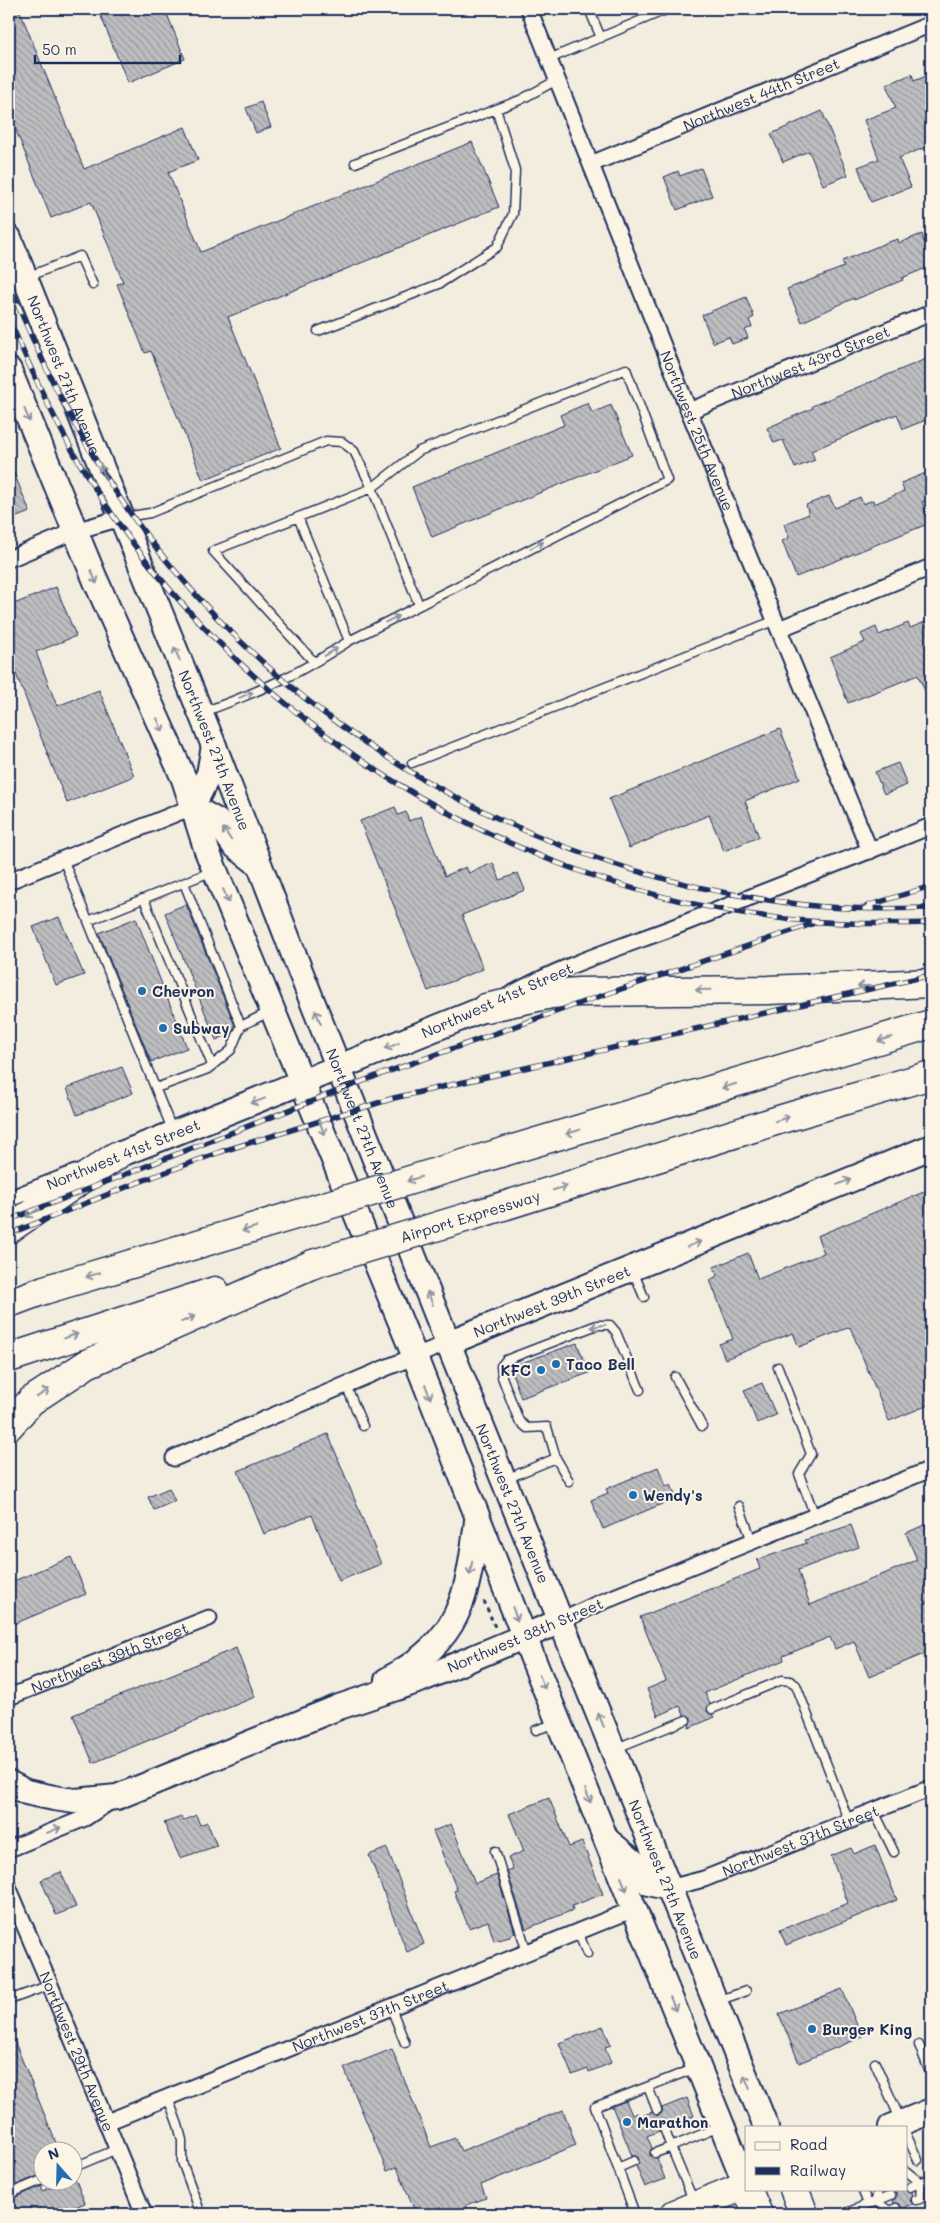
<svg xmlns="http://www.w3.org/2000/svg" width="940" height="2223" font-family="Mali,sans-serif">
<defs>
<pattern id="building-back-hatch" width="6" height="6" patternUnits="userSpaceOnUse" patternTransform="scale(1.25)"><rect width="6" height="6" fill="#bebec0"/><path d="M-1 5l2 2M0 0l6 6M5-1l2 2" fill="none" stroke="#9a9b9f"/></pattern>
</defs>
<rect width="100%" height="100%" fill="#f3ede0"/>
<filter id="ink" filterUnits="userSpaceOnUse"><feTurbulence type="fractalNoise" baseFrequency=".02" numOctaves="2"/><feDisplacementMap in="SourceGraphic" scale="10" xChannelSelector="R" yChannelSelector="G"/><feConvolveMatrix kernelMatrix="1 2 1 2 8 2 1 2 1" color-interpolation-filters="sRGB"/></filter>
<g filter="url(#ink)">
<path fill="url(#building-back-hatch)" stroke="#1b2f5e" d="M 9,9 L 19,9 L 84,169 L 185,127 L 198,160 L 168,172 L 201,252 L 472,142 L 499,207 L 228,317 L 281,448 L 203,480 L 151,351 L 145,353 L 117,284 L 123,282 L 91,202 L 51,218 L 9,113 Z
M 98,9 L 165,9 L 185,59 L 128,83 Z
M 912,74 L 914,81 L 931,74 L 931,145 L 899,158 L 911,187 L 871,202 L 858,167 L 879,159 L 864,120 L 896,108 L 886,85 Z
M 261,102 L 271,127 L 256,133 L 246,108 Z
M 822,111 L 848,175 L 823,185 L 809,151 L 783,162 L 771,134 Z
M 701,168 L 712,196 L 677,210 L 664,177 L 678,171 L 680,176 Z
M 922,234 L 924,242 L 931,239 L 931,266 L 902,278 L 903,280 L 854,300 L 854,298 L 802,322 L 787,289 L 844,267 L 842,261 L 888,242 L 898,239 L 899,243 Z
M 746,297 L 754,317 L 749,320 L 752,327 L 745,330 L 748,338 L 732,344 L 729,337 L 713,343 L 702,315 Z
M 931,357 L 931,418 L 903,429 L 897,414 L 811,451 L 815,460 L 795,468 L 783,440 L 774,443 L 767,428 L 813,408 L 812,406 Z
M 588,403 L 592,413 L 611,405 L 632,455 L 432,537 L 412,487 L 564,425 L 560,415 Z
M 9,461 L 30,512 L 9,520 Z
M 931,471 L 931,498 L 922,502 L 930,523 L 796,577 L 782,541 L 789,538 L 784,524 L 809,514 L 806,505 L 829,496 L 835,508 L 860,497 L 863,504 L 873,500 L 874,504 L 904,491 L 901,483 Z
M 56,587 L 76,636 L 36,652 L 57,706 L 99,690 L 134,776 L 67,803 L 9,656 L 9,606 Z
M 925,622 L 931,638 L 931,705 L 918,675 L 848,703 L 830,657 L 865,642 L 861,634 L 876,627 L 879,635 L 908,623 L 910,628 Z
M 780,729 L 800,778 L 745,801 L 759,837 L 724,851 L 709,815 L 629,848 L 609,799 Z
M 898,763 L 907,785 L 884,794 L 875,772 Z
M 395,807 L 398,815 L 406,812 L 409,821 L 421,816 L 445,876 L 466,867 L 469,873 L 493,863 L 500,880 L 518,873 L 525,890 L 462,915 L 483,969 L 428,991 L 360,821 Z
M 186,904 L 235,1026 L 232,1033 L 216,1040 L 165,913 Z
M 59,917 L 84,975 L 56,985 L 33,927 Z
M 136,918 L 187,1048 L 151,1062 L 99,933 Z
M 122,1067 L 133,1093 L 77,1115 L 67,1088 Z
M 931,1189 L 931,1404 L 889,1421 L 850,1327 L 799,1347 L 793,1333 L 725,1359 L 719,1344 L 733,1339 L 710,1280 L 717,1276 L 714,1267 L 748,1253 L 758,1279 L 824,1253 L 817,1236 Z
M 577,1343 L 589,1373 L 521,1398 L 510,1367 Z
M 762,1383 L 776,1415 L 757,1423 L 744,1390 Z
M 328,1434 L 381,1564 L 339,1581 L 312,1515 L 264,1534 L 238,1471 Z
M 658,1467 L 666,1486 L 671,1484 L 676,1498 L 603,1529 L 591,1500 L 608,1493 L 606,1489 Z
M 169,1488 L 175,1501 L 154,1510 L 148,1497 Z
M 931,1522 L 931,1651 L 869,1677 L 854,1641 L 835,1649 L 830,1637 L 783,1656 L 784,1660 L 705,1693 L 710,1704 L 707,1711 L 715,1717 L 689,1728 L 691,1717 L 684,1715 L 680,1706 L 658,1716 L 647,1689 L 666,1681 L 640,1617 L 760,1569 L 757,1560 L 807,1543 L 805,1540 L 851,1525 L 859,1547 L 798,1570 L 810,1605 L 917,1560 L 906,1533 Z
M 71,1557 L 86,1594 L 9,1626 L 9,1583 Z
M 236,1648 L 255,1697 L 93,1763 L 73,1715 Z
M 549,1798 L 569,1847 L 582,1842 L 603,1894 L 572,1906 L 573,1910 L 526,1929 L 507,1871 L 513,1869 L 508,1858 L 524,1851 L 509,1814 Z
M 196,1815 L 200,1825 L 207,1822 L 217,1846 L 180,1858 L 164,1823 L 181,1817 L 183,1821 Z
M 451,1824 L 475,1883 L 497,1875 L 515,1933 L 510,1935 L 510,1937 L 494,1941 L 488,1921 L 469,1928 L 454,1891 L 457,1890 L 433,1831 Z
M 875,1845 L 897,1900 L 786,1945 L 780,1930 L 848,1903 L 831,1856 L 851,1848 L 854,1854 Z
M 387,1848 L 424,1944 L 407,1952 L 369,1855 Z
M 61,1872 L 76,1907 L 56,1915 L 41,1880 Z
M 842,1989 L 862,2037 L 799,2063 L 779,2014 Z
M 603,2026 L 611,2045 L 605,2047 L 611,2063 L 589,2072 L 588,2069 L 572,2075 L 559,2043 Z
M 9,2028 L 59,2150 L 42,2150 L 42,2174 L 9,2188 Z
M 392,2049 L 431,2147 L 455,2138 L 461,2151 L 563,2110 L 576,2145 L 481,2185 L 486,2198 L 467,2205 L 466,2214 L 416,2214 L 397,2167 L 387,2171 L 344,2068 Z
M 687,2098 L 694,2116 L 669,2126 L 665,2123 L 662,2123 L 659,2127 L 659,2131 L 647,2136 L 652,2148 L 650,2152 L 650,2155 L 657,2158 L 665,2179 L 645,2187 L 636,2166 L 639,2159 L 637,2156 L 632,2156 L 612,2106 L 626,2101 L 632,2115 L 638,2113 L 639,2117 L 652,2112 L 657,2116 L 662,2113 L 662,2108 Z
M 75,2178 L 85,2203 L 57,2214 L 9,2214 L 9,2200 L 42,2186 L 42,2191 Z
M 888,2189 L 905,2189 L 912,2192 L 913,2195 L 910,2201 L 913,2204 L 901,2209 L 900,2204 L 894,2203 L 893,2200 L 896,2198 L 896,2192 Z"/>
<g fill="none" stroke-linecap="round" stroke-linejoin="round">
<defs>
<path id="lane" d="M 589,9 L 601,38
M 549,59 L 668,9
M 355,163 L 520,100 L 557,80
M 27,277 L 80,256 L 93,285
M 318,331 L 439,284 L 497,247 L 513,214 L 515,170 L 496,109
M 125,517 L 150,513 L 326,441 L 342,442 L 354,451 L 372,488 L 419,605
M 298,517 L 349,641
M 203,712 C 231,702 259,691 285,678 C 307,668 328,654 349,641 L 667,480 L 626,369 L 419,451 L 372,488 L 213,551 L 314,662
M 412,763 L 776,620
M 63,859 L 173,1132
M 184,883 L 241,1026
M 144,899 L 212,1065
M 88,921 L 213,871
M 156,1088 L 208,1069 L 231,1050 L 241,1026 L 269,1012
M 633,1271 L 644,1297
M 778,1367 L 811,1454 L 799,1474 L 815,1516
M 675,1377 L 702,1426
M 346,1385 L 363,1426
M 556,1458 L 547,1427 L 527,1428 L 519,1421 L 502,1377 L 501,1366 L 506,1360 L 597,1325 L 610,1325 L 616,1332 L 640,1390
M 506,1479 L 556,1458 L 569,1481
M 739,1506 L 752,1541
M 712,1709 L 782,1680 L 790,1681 L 796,1685 L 849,1822
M 536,1730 L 557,1723
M 614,1749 L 686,1720
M 874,1811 L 894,1852
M 495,1851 L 527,1952
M 578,1932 L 587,1954
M 9,2000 L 50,1985
M 717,2001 L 746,1991
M 391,2008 L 405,2043
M 919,2045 L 931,2075
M 875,2063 L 901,2121
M 648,2087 L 657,2110
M 168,2098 L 178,2125 L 182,2140 L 182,2162 L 201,2214
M 906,2134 L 918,2160
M 655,2153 L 671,2147 L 664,2128
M 72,2168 L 117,2149
M 618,2168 L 634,2161
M 906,2171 L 921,2183 L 920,2199 L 916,2200
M 910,2187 L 924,2181
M 878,2189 L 876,2201 L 889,2211 L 896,2208
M 9,2194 L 42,2180
M 694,2202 L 671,2147 L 719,2127
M 872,2203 L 891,2195
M 635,2214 L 595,2107 L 696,2068
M 844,2214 L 868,2204 L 862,2189"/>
<g id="street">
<path id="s1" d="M 529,9 L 689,411 L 870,851"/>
<path id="s2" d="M 591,164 L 931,24"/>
<path id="s3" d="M 689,411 L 931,313"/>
<path d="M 9,559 L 75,531 L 121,518"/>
<path d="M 779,629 L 931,567"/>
<path d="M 9,881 L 192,807"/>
<path d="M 508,996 C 559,967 615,949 669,929 C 757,895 844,861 931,826"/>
<path d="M 9,1199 L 75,1173"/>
<path d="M 174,1458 L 383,1369 L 448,1343"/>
<path d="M 561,1621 L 597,1604 L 931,1469"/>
<path id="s4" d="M 9,1697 L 209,1618"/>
<path d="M 9,1849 L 85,1818 L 111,1801"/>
<path id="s5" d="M 669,1888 L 704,1879 L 931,1788"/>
<path id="s6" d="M 9,1889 L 50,1985 L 144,2214"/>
<path id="s7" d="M 107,2122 L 634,1909"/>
</g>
<g id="primary">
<path id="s8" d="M 9,238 L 214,746 L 299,968 L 448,1343 L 766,2127"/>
<path d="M 9,370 L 95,579 L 184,779 L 207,851 L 415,1357 L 535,1664 L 746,2185"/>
<path d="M 214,746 L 209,774 L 192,807 L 217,821 L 234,845 L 257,863"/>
<path d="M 116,1156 C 240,1108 363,1057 486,1008"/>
<path id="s9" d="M 448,1343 L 931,1147"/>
<path d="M 387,1680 C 461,1639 467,1600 477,1521"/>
<path d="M 9,1783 L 26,1792 L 54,1798 L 75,1801 L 117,1797 L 339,1707 L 420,1680 L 561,1621"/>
<path d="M 607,1840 L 635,1863 L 649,1883 L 669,1888"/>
<path d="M 891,2127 L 931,2111"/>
</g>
<path id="highway" d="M 486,1008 L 551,994 L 579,992 L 768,990 L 931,983
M 460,1165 L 931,1024
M 481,1213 L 785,1118 L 931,1075
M 9,1229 L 116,1156
M 9,1303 L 44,1290 L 295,1215
M 9,1358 L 215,1291
M 9,1426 L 31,1401 L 87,1364 L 313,1264
M 747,2189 L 758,2214
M 794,2189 L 804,2214
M 675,2214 L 746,2185"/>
</defs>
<use href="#lane" stroke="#1b2f5e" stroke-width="11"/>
<use href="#street" stroke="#1b2f5e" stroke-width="19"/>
<use href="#primary" stroke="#1b2f5e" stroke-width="28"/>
<use href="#highway" stroke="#1b2f5e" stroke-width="31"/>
<path stroke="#1b2f5e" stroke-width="3" stroke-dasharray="4 4" stroke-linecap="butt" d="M 484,1601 L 495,1627"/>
<use href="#lane" stroke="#fcf5e5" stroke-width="8"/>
<use href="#street" stroke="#fcf5e5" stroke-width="15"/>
<use href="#primary" stroke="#fcf5e5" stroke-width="24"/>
<use href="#highway" stroke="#fcf5e5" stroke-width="28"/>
<defs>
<path id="rail" d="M 9,283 C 50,386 103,487 176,572 C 334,760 562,878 806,905 C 847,910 890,909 931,908
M 9,319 C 30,368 52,416 79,462 C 229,718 512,896 807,921 C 848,924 890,924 931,923
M 867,906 L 931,886
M 9,1220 L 376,1076 L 586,1001 L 815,923
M 9,1234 L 139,1182 L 220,1152 L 394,1098 L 931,975"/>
</defs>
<use href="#rail" stroke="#1b2f5e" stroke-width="5.5"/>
<use href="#rail" stroke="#fcf5e5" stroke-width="4" stroke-dasharray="11" stroke-linecap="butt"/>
<defs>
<path id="highway-bridge" d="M 295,1215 L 460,1165
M 313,1264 L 481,1213"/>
</defs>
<use href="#highway-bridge" stroke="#1b2f5e" stroke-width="31" stroke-linecap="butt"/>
<use href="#highway-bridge" stroke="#fcf5e5" stroke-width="28"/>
</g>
<defs><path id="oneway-shaft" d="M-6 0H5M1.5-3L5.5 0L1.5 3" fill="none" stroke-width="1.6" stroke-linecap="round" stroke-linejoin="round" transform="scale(1.25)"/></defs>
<g stroke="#8c92a2">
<use href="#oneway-shaft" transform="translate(27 415) rotate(68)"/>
<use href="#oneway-shaft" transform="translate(103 472) rotate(-112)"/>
<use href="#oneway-shaft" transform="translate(537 545) rotate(-27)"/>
<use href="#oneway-shaft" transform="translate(94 577) rotate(68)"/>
<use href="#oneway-shaft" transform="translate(392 619) rotate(-27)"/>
<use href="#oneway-shaft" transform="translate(331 652) rotate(-31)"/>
<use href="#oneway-shaft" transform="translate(177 654) rotate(-112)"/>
<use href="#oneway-shaft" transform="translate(246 695) rotate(-22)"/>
<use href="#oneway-shaft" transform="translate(160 725) rotate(66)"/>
<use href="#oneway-shaft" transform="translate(227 834) rotate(-124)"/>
<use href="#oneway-shaft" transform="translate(226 896) rotate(67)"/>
<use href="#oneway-shaft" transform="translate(865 986) rotate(178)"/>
<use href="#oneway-shaft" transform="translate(703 990) rotate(179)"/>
<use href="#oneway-shaft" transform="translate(318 1017) rotate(-112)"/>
<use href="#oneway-shaft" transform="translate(885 1039) rotate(163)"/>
<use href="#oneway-shaft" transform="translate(392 1046) rotate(158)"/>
<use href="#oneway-shaft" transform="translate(729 1086) rotate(163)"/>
<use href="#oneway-shaft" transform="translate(258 1101) rotate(159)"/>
<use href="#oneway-shaft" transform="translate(782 1119) rotate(-17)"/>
<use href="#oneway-shaft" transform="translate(322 1128) rotate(68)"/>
<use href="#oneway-shaft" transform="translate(573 1132) rotate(163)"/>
<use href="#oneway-shaft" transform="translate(414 1179) rotate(163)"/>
<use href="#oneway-shaft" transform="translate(844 1182) rotate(-22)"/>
<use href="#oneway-shaft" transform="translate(560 1188) rotate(-17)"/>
<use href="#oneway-shaft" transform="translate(32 1213) rotate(146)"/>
<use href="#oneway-shaft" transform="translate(249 1229) rotate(163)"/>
<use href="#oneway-shaft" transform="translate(694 1244) rotate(-22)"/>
<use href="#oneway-shaft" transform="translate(93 1275) rotate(163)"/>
<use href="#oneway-shaft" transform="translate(430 1298) rotate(-112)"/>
<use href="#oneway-shaft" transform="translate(188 1319) rotate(-24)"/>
<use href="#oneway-shaft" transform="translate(598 1326) rotate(171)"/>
<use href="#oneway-shaft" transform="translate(71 1336) rotate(-18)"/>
<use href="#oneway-shaft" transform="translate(428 1392) rotate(69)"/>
<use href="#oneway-shaft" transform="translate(43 1393) rotate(-33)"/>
<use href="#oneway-shaft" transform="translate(471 1568) rotate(100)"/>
<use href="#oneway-shaft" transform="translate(515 1614) rotate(69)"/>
<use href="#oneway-shaft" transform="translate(542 1682) rotate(68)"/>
<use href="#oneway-shaft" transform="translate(601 1720) rotate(-112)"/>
<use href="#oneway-shaft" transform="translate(588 1796) rotate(68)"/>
<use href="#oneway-shaft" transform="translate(54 1830) rotate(-22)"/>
<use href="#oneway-shaft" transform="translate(624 1884) rotate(68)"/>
<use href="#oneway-shaft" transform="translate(673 2004) rotate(68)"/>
<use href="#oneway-shaft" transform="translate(747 2082) rotate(-112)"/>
</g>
</g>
<g fill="#1f6fb2" stroke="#fcf5e5" stroke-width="2">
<circle cx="142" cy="991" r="5"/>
<circle cx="163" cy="1028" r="5"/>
<circle cx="556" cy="1364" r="5"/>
<circle cx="541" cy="1370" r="5"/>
<circle cx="633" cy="1495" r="5"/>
<circle cx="812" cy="2029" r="5"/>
<circle cx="627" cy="2122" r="5"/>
</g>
<g text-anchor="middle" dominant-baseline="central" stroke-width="4" stroke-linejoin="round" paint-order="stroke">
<g font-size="15" fill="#1b2f5e" stroke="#fcf5e5">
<text stroke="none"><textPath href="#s2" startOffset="184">Northwest 44th Street</textPath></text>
<text stroke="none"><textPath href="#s3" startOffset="131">Northwest 43rd Street</textPath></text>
<text stroke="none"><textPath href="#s8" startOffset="148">Northwest 27th Avenue</textPath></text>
<text stroke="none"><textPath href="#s1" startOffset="454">Northwest 25th Avenue</textPath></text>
<text stroke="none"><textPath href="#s8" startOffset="552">Northwest 27th Avenue</textPath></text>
<text transform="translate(497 1000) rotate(-24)">Northwest 41st Street</text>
<text stroke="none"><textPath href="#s8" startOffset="958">Northwest 27th Avenue</textPath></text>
<text transform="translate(123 1154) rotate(-22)">Northwest 41st Street</text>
<text transform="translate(470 1216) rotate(-17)">Airport Expressway</text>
<text stroke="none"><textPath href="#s9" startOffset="112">Northwest 39th Street</textPath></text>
<text stroke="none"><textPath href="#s8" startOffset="1362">Northwest 27th Avenue</textPath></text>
<text transform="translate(525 1635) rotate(-23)">Northwest 38th Street</text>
<text stroke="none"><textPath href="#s4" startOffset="108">Northwest 39th Street</textPath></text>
<text stroke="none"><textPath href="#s5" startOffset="140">Northwest 37th Street</textPath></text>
<text stroke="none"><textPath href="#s8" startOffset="1768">Northwest 27th Avenue</textPath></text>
<text stroke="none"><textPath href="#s7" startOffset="284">Northwest 37th Street</textPath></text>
<text stroke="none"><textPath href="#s6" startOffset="176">Northwest 29th Avenue</textPath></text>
</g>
<g font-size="15" font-weight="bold" fill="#1b2f5e" stroke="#fcf5e5" text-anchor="start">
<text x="152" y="991">Chevron</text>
<text x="173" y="1028">Subway</text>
<text x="566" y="1364">Taco Bell</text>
<text x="531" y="1370" text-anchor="end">KFC</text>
<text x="643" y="1495">Wendy's</text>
<text x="822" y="2029">Burger King</text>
<text x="637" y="2122">Marathon</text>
</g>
</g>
<rect width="940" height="2223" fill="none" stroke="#fcf5e5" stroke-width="30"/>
<rect x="15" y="15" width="910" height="2193" fill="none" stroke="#1b2f5e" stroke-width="2" filter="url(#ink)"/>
<rect x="745" y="2126" width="162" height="65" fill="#fcf5e5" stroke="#a2a6af"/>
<rect x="755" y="2142" width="25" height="8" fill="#fcf5e5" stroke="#a2a6af"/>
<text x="790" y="2150" font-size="15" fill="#1b2f5e">Road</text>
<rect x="755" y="2167" width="25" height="8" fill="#1b2f5e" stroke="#a2a6af"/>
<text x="790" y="2176" font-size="15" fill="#1b2f5e">Railway</text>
<g transform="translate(58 2166) rotate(340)"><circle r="24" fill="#fcf5e5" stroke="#a2a6af"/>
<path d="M0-4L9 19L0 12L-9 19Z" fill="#1f6fb2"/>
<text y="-8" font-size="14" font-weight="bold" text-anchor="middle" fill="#1b2f5e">N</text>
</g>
<path d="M35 55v8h145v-8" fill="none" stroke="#1b2f5e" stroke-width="2.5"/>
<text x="42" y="55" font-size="15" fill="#1b2f5e" stroke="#fcf5e5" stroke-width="4" paint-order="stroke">50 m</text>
</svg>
